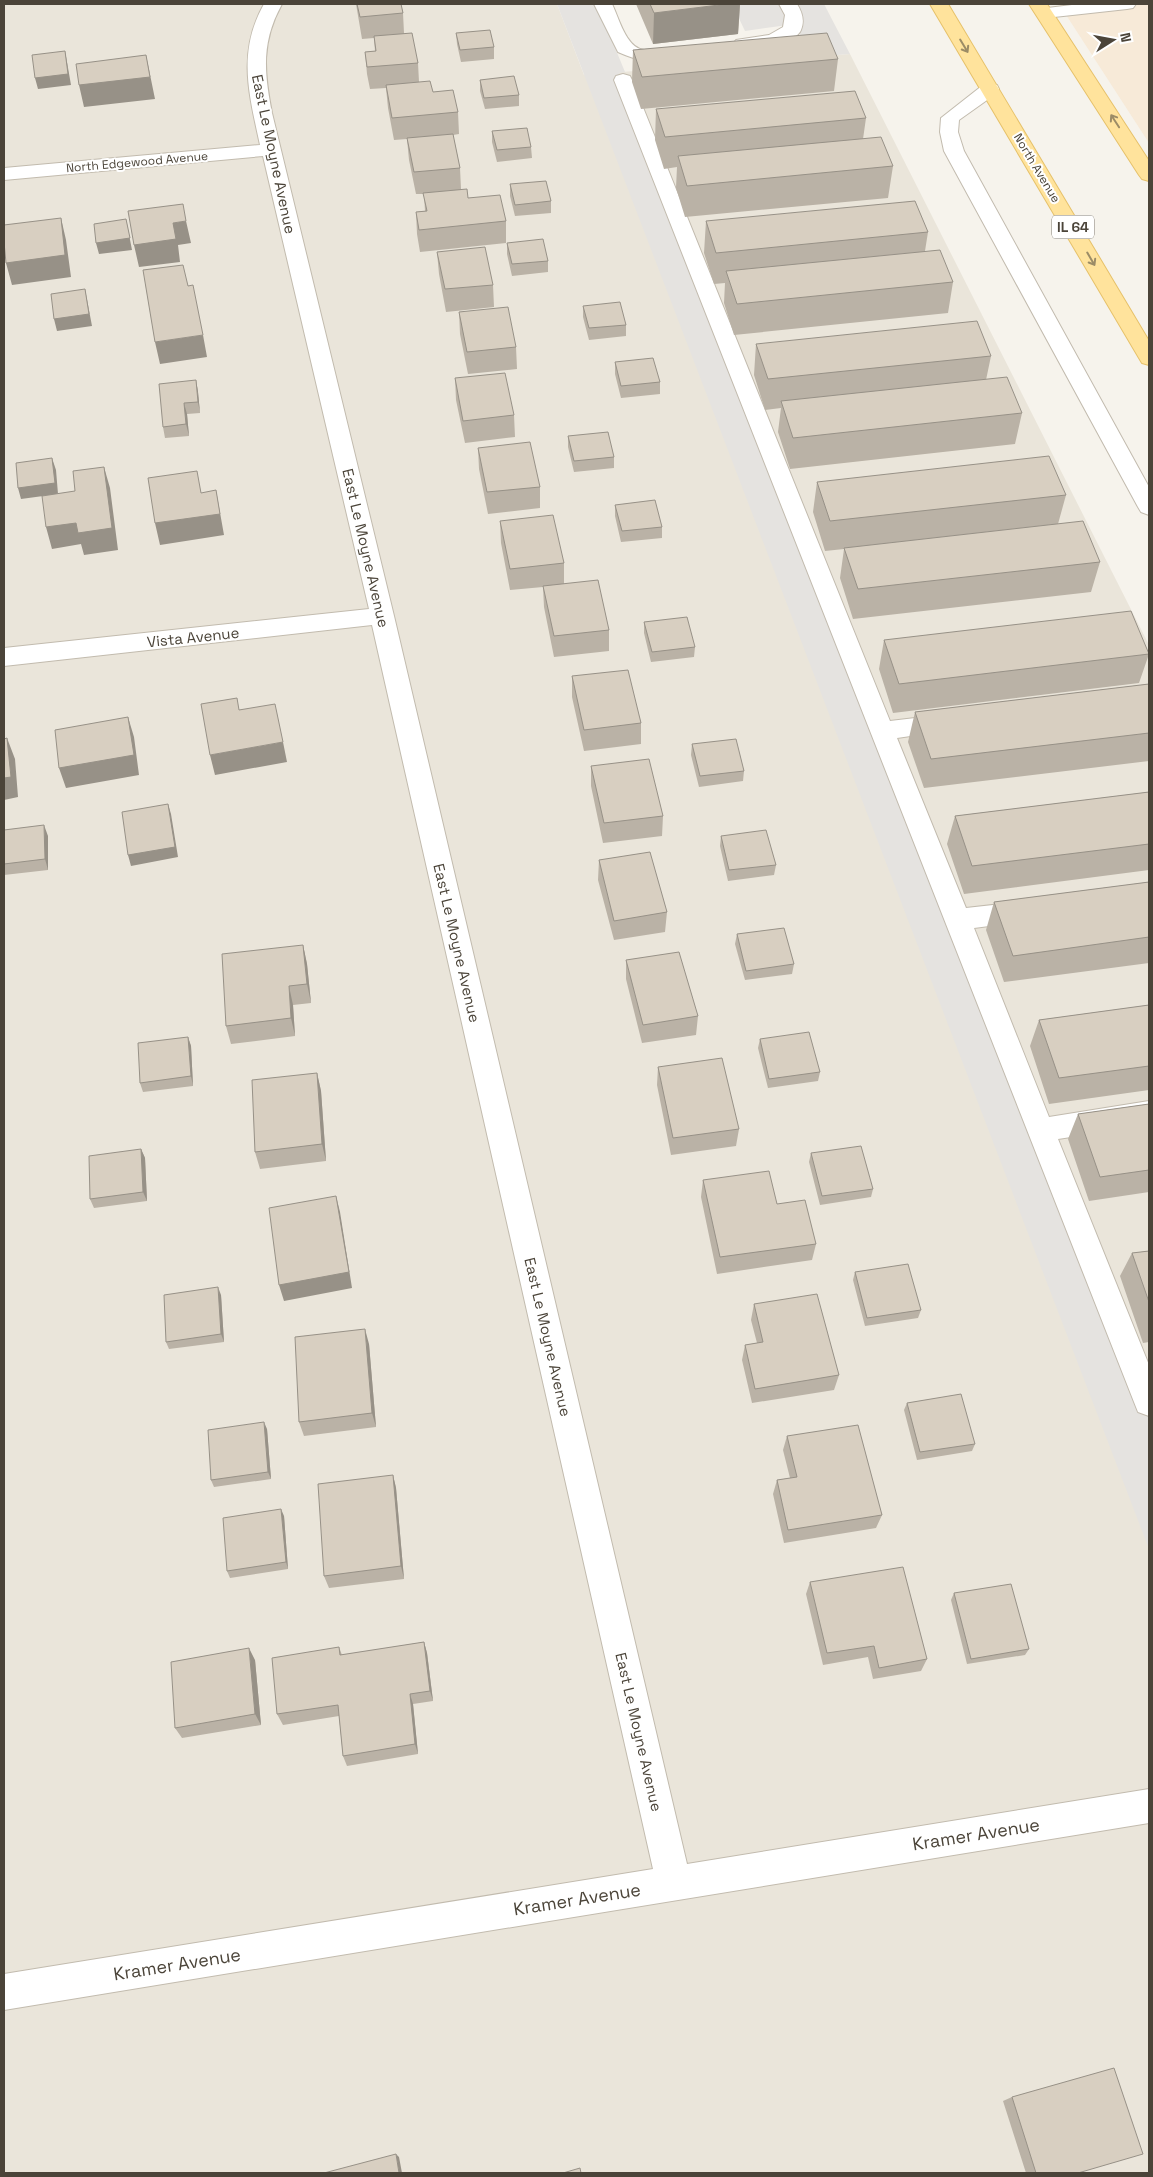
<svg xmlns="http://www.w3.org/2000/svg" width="1153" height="2177" font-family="'Space Grotesk',sans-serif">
<rect width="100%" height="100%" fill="#f6f3ec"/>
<path fill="#eae5da" d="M 4,4 L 557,4 L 584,75 L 850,54 L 1149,645 L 1149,2173 L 4,2173 Z"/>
<path fill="#f7ead8" d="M 1059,4 L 1149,4 L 1149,143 Z"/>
<path fill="#e5e3e0" d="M 557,4 L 597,4 L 625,72 L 619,73 L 1149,1407 L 1149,1549 Z
M 732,4 L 824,4 L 850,54 L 811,57 L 795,24 L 745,31 Z"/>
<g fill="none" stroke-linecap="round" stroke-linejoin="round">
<defs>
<path id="minor" d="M 264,4 L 282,4 C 261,42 264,72 272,113 L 394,616 L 687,1864 L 1149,1789 L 1149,1823 L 4,2010 L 4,1974 L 653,1869 L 372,625 L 4,666 L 4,648 L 369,609 L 263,156 L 4,180 L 4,168 L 260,145 C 249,94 237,52 264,4 Z
M 594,4 L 612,4 C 619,18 626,48 644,50 C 655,51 665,46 675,49 L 678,53 L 675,57 C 651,63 640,62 618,52 Z
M 779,4 L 797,4 C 802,12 805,20 801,30 C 796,44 749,51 736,48 L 733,44 L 736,40 L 769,35 L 783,27 L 785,15 Z
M 1080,4 L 1136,4 L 1133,8 L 1127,9 L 1045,18 L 1039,17 L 1036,13 L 1039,9 Z
M 623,74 L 630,76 L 632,80 L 890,721 L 949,714 L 958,717 L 961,723 L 958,729 L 897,738 L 966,908 L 1028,901 L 1037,904 L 1041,911 L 1037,918 L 1028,921 L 974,928 L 1049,1117 L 1149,1101 L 1149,1125 L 1058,1139 L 1149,1365 L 1149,1416 L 1138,1412 L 1134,1402 L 614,80 L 616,76 Z
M 990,83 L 997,85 L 999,89 L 997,93 L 959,120 L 958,132 L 964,151 L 1149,487 L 1149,515 L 1141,512 L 1138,507 L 944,151 L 940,132 L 941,118 L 983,85 Z"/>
<path id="major" d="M 930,4 L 948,4 L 1149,341 L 1149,365 L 1142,363 L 1139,358 Z
M 1029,4 L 1047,4 L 1149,161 L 1149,181 L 1142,179 L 1139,175 Z"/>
</defs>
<use href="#minor" stroke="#c2bbae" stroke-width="2"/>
<use href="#major" stroke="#e6c16a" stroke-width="2"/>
<use href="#minor" fill="#fff" fill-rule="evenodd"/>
<use href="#major" fill="#ffe39c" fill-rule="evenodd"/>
</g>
<path fill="#bab2a6" d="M 356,4 L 401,4 L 403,13 L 404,33 L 418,63 L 419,82 L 458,112 L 459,134 L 453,135 L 460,168 L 461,189 L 468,198 L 506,221 L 506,243 L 420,252 L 417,234 L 416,212 L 425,211 L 424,194 L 416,194 L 409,160 L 407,139 L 394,140 L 388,108 L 386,88 L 370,89 L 367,74 L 365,52 L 375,51 L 374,38 L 362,39 Z
M 636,4 L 740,4 L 738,34 L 653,44 Z
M 456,33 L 494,47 L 494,59 L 461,62 L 457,44 Z
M 633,50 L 838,59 L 834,91 L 641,109 L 632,82 Z
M 480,80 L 519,95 L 519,106 L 485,109 L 480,91 Z
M 656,109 L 866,118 L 863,139 L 893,166 L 888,198 L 685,217 L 676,188 L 677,167 L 664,169 L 655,140 Z
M 492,131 L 531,147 L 532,158 L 497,162 L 492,142 Z
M 510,184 L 551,201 L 551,213 L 515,216 L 510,196 Z
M 706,221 L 928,232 L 925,251 L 953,282 L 948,313 L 734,335 L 724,303 L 725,283 L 714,284 L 704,253 Z
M 507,243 L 548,261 L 548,272 L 512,276 L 507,254 Z
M 437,252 L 493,285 L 494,307 L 446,312 L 439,274 Z
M 583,306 L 626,325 L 626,336 L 589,340 L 583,317 Z
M 459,312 L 516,347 L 517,369 L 468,374 L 460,334 Z
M 756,344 L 991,356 L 986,380 L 1022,413 L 1015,444 L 790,469 L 778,432 L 781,408 L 765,410 L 754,375 Z
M 615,362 L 660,382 L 660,394 L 621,398 L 615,374 Z
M 455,378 L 514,415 L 515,437 L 465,443 L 456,400 Z
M 196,380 L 198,392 L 200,413 L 187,414 L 189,436 L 165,438 L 163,427 Z
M 568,436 L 614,457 L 614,468 L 574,472 L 568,447 Z
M 478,448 L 540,487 L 540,508 L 488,514 L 479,469 Z
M 817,482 L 1066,495 L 1058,524 L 1100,562 L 1091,592 L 853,619 L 840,578 L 844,549 L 825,551 L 813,512 Z
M 615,505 L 662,527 L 662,538 L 621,542 L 615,516 Z
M 500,521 L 564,563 L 564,584 L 609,630 L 609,651 L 554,657 L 544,607 L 543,587 L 510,590 L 501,543 Z
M 644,622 L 695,647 L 694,657 L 651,662 L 644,633 Z
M 884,640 L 1149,654 L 1139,683 L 893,713 L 879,669 Z
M 572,676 L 641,723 L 641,744 L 584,751 L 572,697 Z
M 1149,684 L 1149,761 L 924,788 L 908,742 L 915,712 Z
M 692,744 L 744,771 L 743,781 L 699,787 L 691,755 Z
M 591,766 L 663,816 L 662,836 L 603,843 L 591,786 Z
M 1149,792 L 1149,870 L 964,894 L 947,844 L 955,816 Z
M 4,830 L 48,836 L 48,870 L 4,875 Z
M 721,836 L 776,865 L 774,875 L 728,881 L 720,846 Z
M 599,860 L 667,912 L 665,932 L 614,940 L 598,880 Z
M 1149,882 L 1149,963 L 1004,982 L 986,930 L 994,902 Z
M 737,934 L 794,964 L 792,974 L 745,980 L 735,944 Z
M 303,945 L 307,964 L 311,1003 L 293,1005 L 295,1036 L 231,1044 L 226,1026 Z
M 626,960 L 698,1016 L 696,1035 L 642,1043 L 626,979 Z
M 1149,1005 L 1149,1090 L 1049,1104 L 1030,1046 L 1039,1020 Z
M 188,1037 L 191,1046 L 193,1086 L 143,1092 L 140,1083 Z
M 760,1039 L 820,1072 L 818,1081 L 768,1088 L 758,1048 Z
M 658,1067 L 739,1129 L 736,1146 L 671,1155 L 657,1085 Z
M 317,1073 L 321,1091 L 326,1161 L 260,1169 L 255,1152 Z
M 1149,1104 L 1149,1192 L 1089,1201 L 1068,1139 L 1078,1114 Z
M 141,1149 L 145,1158 L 147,1201 L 94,1208 L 90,1199 Z
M 811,1153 L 873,1189 L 871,1197 L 820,1205 L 809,1162 Z
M 703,1180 L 777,1204 L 816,1244 L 812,1260 L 717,1274 L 701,1197 Z
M 1149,1251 L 1149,1342 L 1143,1343 L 1120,1276 L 1132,1253 Z
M 855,1272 L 921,1310 L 918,1318 L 865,1326 L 853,1280 Z
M 221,1295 L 224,1342 L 169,1349 L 166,1342 Z
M 754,1304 L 839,1375 L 834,1390 L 752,1403 L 742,1360 L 745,1345 L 757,1343 L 751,1320 Z
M 369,1344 L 376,1427 L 304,1436 L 299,1422 Z
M 907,1403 L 975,1444 L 972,1451 L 917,1460 L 904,1410 Z
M 267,1429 L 271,1479 L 214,1487 L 211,1480 Z
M 787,1436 L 882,1515 L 876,1528 L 784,1543 L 773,1494 L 777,1480 L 790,1478 L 783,1450 Z
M 393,1475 L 396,1488 L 404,1579 L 329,1588 L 324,1576 Z
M 284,1516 L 288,1569 L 230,1578 L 227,1571 Z
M 810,1582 L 927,1659 L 921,1671 L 873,1679 L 868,1657 L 823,1665 L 806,1594 Z
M 954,1593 L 1029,1649 L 1025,1655 L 967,1664 L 951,1600 Z
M 424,1642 L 427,1653 L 433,1701 L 413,1704 L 418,1754 L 347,1766 L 343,1756 L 339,1716 L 283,1725 L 277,1714 L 339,1647 L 342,1655 Z
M 255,1660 L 261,1725 L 182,1738 L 175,1728 Z
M 1012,2097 L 1078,2173 L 1026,2173 L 1003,2101 Z"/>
<path fill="#979187" d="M 727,4 L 740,4 L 738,34 L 653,44 L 654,13 Z
M 65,51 L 67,62 L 71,85 L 38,89 L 35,78 Z
M 146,55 L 155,99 L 84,107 L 79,85 Z
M 61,218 L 66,240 L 71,277 L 12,285 L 6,263 Z
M 126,219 L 132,250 L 99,254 L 96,243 Z
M 186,221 L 191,243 L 178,245 L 180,262 L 139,267 L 134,245 L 173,223 Z
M 85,289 L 92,326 L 57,331 L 54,319 Z
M 203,335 L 207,357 L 160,364 L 155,342 Z
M 196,380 L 198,392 L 200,413 L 198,402 Z
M 184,403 L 187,414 L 189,436 L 186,424 Z
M 52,458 L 56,470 L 58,494 L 21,499 L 18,488 Z
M 104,467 L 110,488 L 118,550 L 84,555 L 81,544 L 52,549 L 46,527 Z
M 216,490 L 224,535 L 160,545 L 155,523 Z
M 128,717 L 134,737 L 139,775 L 66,788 L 59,768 Z
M 7,738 L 15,759 L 18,797 L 4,800 L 4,778 Z
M 283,742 L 287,762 L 215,775 L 210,755 Z
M 168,804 L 171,814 L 178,857 L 131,866 L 128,855 Z
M 44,825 L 48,836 L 48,870 L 45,859 Z
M 303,945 L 307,964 L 311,1003 L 307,984 Z
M 289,986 L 293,1005 L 295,1036 L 291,1018 Z
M 188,1037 L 191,1046 L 193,1086 L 191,1076 Z
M 317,1073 L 321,1091 L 326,1161 L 322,1144 Z
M 141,1149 L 145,1158 L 147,1201 L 143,1192 Z
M 336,1196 L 340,1212 L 352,1288 L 284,1301 L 279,1285 Z
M 218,1287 L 221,1295 L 224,1342 L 221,1334 Z
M 365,1329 L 369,1344 L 376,1427 L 372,1413 Z
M 264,1422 L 267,1429 L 271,1479 L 268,1472 Z
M 393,1475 L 396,1488 L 404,1579 L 401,1566 Z
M 281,1509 L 284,1516 L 288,1569 L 286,1562 Z
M 424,1642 L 427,1653 L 433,1701 L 430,1691 Z
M 249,1648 L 255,1660 L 261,1725 L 255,1714 Z
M 410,1694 L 413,1704 L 418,1754 L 415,1744 Z
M 396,2154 L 399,2157 L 402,2173 L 399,2173 Z"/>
<path fill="#d8cfc1" stroke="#979187" d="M 357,4 L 401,4 L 403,13 L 360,17 Z
M 650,4 L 727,4 L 654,13 Z
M 490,30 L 494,47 L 460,50 L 456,33 Z
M 412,33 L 418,63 L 367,67 L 365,52 L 376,51 L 374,36 Z
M 827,33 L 838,59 L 642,77 L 633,50 Z
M 65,51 L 68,74 L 35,78 L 32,55 Z
M 146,55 L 150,77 L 79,85 L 76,64 Z
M 514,76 L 519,95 L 484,98 L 480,80 Z
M 430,81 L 433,92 L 453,90 L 458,112 L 392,118 L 386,85 Z
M 855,91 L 866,118 L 665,137 L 656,109 Z
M 527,128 L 531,147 L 497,150 L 492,131 Z
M 453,134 L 460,168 L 414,172 L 407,138 Z
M 881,137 L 893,166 L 687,186 L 678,156 Z
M 546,181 L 551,201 L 515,205 L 510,184 Z
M 467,189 L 468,198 L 500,195 L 506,221 L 419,230 L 416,212 L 427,211 L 423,193 Z
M 915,201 L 928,232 L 716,253 L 706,221 Z
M 183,204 L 186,221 L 173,223 L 176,239 L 134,245 L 128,211 Z
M 61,218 L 65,255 L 6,263 L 4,242 L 4,225 Z
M 126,219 L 130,238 L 96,243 L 94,224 Z
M 543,239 L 548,261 L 512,264 L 507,243 Z
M 485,247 L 493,285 L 445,289 L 437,252 Z
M 940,250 L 953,282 L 737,304 L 726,271 Z
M 183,265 L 188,286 L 193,285 L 203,335 L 155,342 L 143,270 Z
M 85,289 L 89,314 L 54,319 L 51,294 Z
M 620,302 L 626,325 L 589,328 L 583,306 Z
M 508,307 L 516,347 L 467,352 L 459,312 Z
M 977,321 L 991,356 L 768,379 L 756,344 Z
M 653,358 L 660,382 L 621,386 L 615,362 Z
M 505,373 L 514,415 L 463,421 L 455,378 Z
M 1007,377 L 1022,413 L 793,438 L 781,401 Z
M 196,380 L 198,402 L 184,403 L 186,424 L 163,427 L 159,384 Z
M 608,432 L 614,457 L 574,461 L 568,436 Z
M 530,442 L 540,487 L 487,492 L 478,448 Z
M 1049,456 L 1066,495 L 830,521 L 817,482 Z
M 52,458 L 55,483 L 18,488 L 16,463 Z
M 104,467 L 112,528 L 78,533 L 76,523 L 46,527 L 42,496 L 75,491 L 73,471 Z
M 197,471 L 201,493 L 216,490 L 220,514 L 155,523 L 148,478 Z
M 655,500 L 662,527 L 622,531 L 615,505 Z
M 553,515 L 564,563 L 510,569 L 500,521 Z
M 1083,521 L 1100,562 L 858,589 L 844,548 Z
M 598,580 L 609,630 L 554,636 L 543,586 Z
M 1131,611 L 1149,654 L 899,684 L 884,640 Z
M 687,617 L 695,647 L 652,652 L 644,622 Z
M 628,670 L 641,723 L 584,730 L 572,676 Z
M 1149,684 L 1149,733 L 931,759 L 915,712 Z
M 237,698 L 239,710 L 275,704 L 283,742 L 210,755 L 201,704 Z
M 128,717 L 134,755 L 59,768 L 55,730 Z
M 7,738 L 11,777 L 4,778 L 4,739 Z
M 736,739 L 744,771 L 700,776 L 692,744 Z
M 649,759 L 663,816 L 604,823 L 591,766 Z
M 1149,792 L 1149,844 L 972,866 L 955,816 Z
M 168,804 L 175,847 L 128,855 L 122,812 Z
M 44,825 L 45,859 L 4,864 L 4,830 Z
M 766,830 L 776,865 L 729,870 L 721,836 Z
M 650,852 L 667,912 L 614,921 L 599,860 Z
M 1149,882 L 1149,937 L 1013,956 L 994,902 Z
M 784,928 L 794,964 L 746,971 L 737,934 Z
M 303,945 L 307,984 L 289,986 L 291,1018 L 226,1026 L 222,954 Z
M 679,952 L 698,1016 L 643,1025 L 626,960 Z
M 1149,1005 L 1149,1066 L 1059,1078 L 1039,1020 Z
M 809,1032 L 820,1072 L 769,1079 L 760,1039 Z
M 188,1037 L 191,1076 L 140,1083 L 138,1043 Z
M 722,1058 L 739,1129 L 673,1138 L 658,1067 Z
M 317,1073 L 322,1144 L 255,1152 L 252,1080 Z
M 1149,1104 L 1149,1170 L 1100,1177 L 1078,1114 Z
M 861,1146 L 873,1189 L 822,1196 L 811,1153 Z
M 141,1149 L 143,1192 L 90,1199 L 89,1156 Z
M 769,1171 L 777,1204 L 805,1200 L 816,1244 L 720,1257 L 703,1180 Z
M 336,1196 L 349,1272 L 279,1285 L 269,1208 Z
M 1149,1251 L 1149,1302 L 1132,1253 Z
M 908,1264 L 921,1310 L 867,1318 L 855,1272 Z
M 218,1287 L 221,1334 L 166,1342 L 164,1295 Z
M 817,1294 L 839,1375 L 755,1389 L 745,1345 L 763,1342 L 754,1304 Z
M 365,1329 L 372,1413 L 299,1422 L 295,1337 Z
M 961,1394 L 975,1444 L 920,1452 L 907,1403 Z
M 264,1422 L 268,1472 L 211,1480 L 208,1430 Z
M 858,1425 L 882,1515 L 788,1530 L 777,1480 L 797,1477 L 787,1436 Z
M 393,1475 L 401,1566 L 324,1576 L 318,1484 Z
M 281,1509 L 286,1562 L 227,1571 L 223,1518 Z
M 903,1567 L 927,1659 L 879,1668 L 874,1646 L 827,1653 L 810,1582 Z
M 1011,1584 L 1029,1649 L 971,1659 L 954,1593 Z
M 424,1642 L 430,1691 L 410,1694 L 415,1744 L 343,1756 L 338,1705 L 277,1714 L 272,1658 L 339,1647 L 340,1655 Z
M 249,1648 L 255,1714 L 175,1728 L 171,1662 Z
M 1114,2068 L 1143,2154 L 1078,2173 L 1036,2173 L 1012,2097 Z
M 396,2154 L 399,2173 L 324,2173 Z
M 580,2168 L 581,2173 L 563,2173 Z"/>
<defs><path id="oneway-shaft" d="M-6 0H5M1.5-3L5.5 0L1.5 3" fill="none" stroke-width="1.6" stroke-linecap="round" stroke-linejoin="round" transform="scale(1.25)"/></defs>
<g stroke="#9c8c66">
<use href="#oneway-shaft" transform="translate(964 46) rotate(59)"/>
<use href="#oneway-shaft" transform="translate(1115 121) rotate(-123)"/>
<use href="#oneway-shaft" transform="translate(1091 259) rotate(60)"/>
</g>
<g text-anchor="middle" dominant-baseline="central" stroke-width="4" stroke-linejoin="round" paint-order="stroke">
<g font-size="12" fill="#4b4439" stroke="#fff">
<text transform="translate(137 162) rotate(-5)">North Edgewood Avenue</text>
<text transform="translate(1037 168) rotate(59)">North Avenue</text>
</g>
<rect fill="#fff" stroke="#817c74" stroke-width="1" x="1052" y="215.5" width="42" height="23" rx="4"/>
<g font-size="14" font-weight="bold" fill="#4b4439">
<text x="1073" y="227">IL 64</text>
</g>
<g font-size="15" fill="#4b4439" stroke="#fff">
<text transform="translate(274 154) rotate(78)">East Le Moyne Avenue</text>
<text transform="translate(366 548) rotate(77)">East Le Moyne Avenue</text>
<text transform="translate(193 637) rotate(-6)">Vista Avenue</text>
<text transform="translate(457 943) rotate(77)">East Le Moyne Avenue</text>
<text transform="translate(548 1337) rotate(77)">East Le Moyne Avenue</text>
<text transform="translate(639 1732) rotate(77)">East Le Moyne Avenue</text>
</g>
<g font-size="18" fill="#4b4439" stroke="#fff">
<text transform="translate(976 1834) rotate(-9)">Kramer Avenue</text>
<text transform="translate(577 1899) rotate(-9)">Kramer Avenue</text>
<text transform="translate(177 1964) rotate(-9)">Kramer Avenue</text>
</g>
</g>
<rect width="1153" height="2177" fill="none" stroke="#4b4439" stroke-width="10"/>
<g transform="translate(1113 40) rotate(79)" stroke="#ffffff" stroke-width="4" paint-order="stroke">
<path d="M0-4L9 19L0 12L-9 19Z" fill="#4b4439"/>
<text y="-8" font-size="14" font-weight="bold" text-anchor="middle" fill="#4b4439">N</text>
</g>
</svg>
